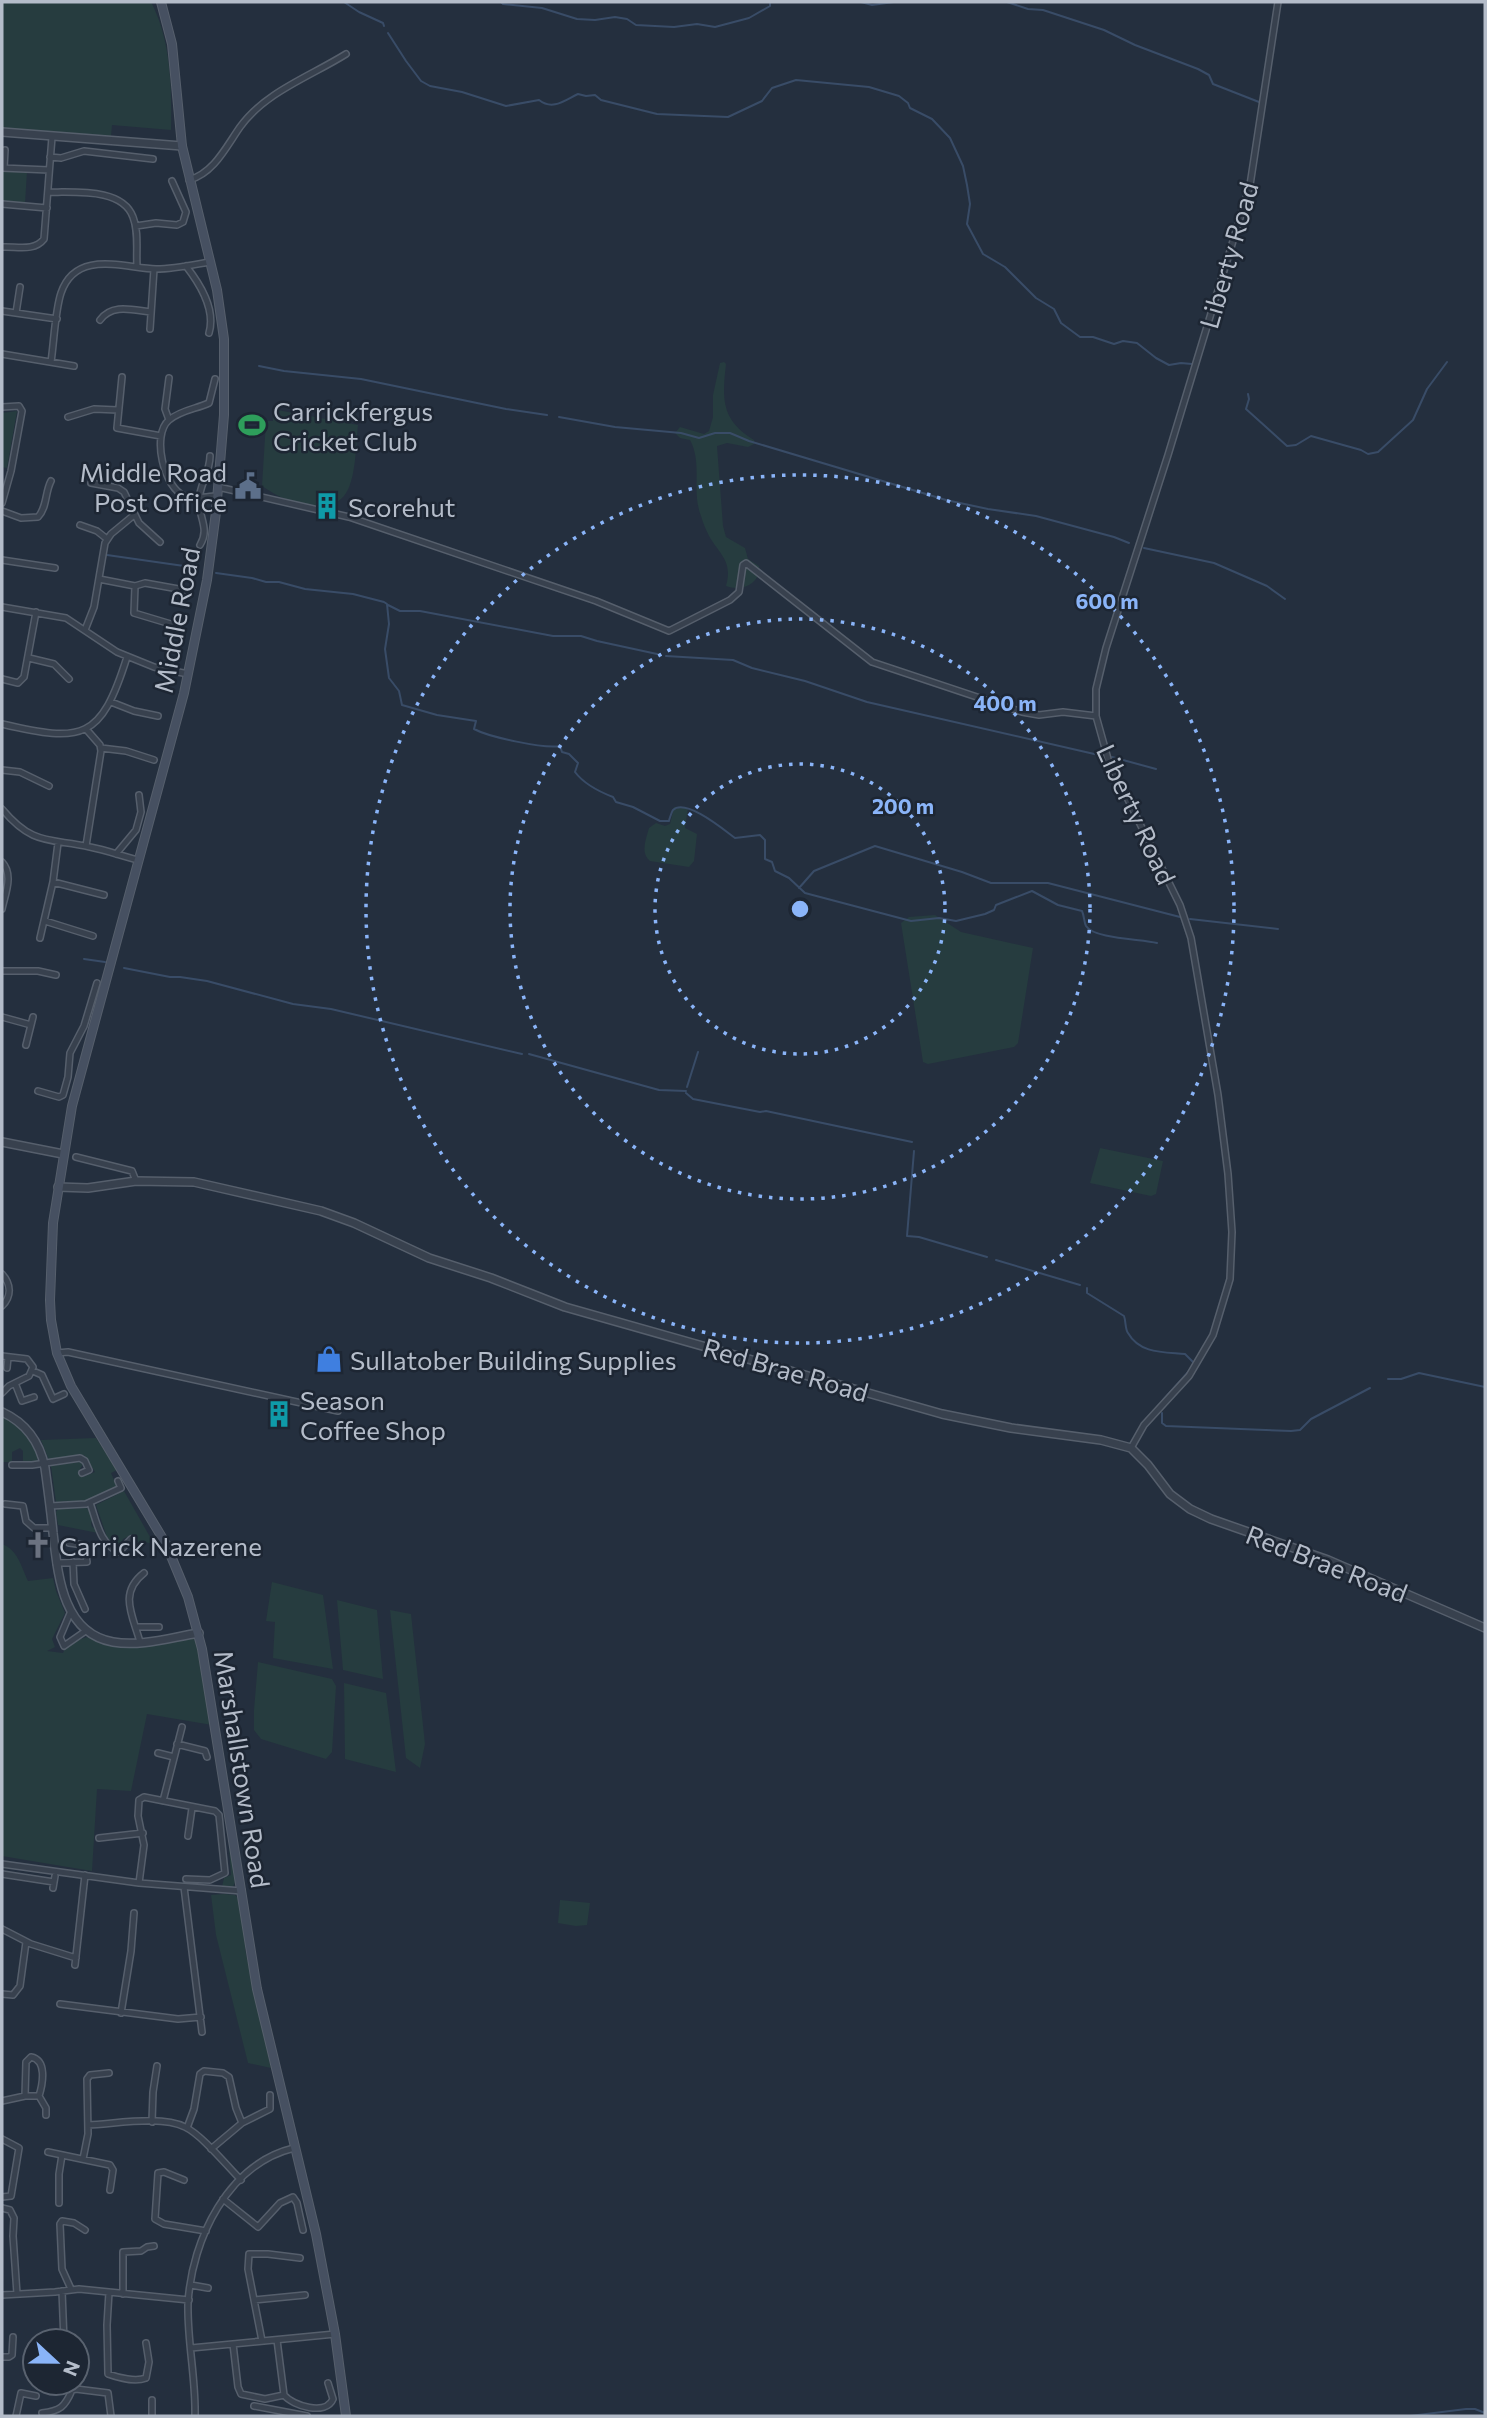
<svg xmlns="http://www.w3.org/2000/svg" width="1487" height="2418" font-family="Commissioner,sans-serif">
<rect width="100%" height="100%" fill="#242f3e"/>
<path fill="#263c3f" d="M 2,2 L 151,2 C 171,40 172,88 171,130 L 112,125 L 111,136 L 107,139 L 2,128 Z
M 2,170 L 27,171 L 25,204 L 2,202 Z
M 724,362 L 726,364 C 722,399 721,420 754,440 L 754,444 L 748,447 L 727,443 L 717,446 L 723,526 L 726,537 L 745,548 L 748,559 L 759,566 C 761,584 741,592 726,586 C 733,561 720,555 709,536 C 706,530 703,523 701,516 C 691,491 703,464 690,440 L 680,438 L 675,433 L 680,427 L 704,434 L 709,431 L 713,417 L 713,395 L 720,363 Z
M 272,409 L 358,425 C 356,444 356,482 344,496 C 323,519 282,500 262,486 L 266,421 L 273,421 Z
M 17,411 L 7,468 L 2,467 L 2,413 Z
M 674,807 L 688,808 L 685,828 L 697,834 L 694,861 L 689,867 L 650,861 C 640,853 646,839 649,828 L 656,823 L 665,826 L 670,824 Z
M 935,915 L 961,932 L 1033,948 L 1018,1043 L 1014,1047 L 928,1064 L 923,1062 L 901,923 L 909,917 Z
M 1100,1148 L 1163,1161 L 1156,1194 L 1151,1196 L 1090,1183 Z
M 2,1415 C 18,1424 40,1442 37,1461 L 23,1461 L 23,1451 L 20,1448 L 12,1452 L 12,1462 L 2,1462 Z
M 96,1438 L 117,1470 L 111,1473 L 117,1487 L 85,1501 L 56,1502 L 51,1466 L 79,1462 L 83,1464 L 80,1469 L 83,1477 L 95,1472 L 84,1455 L 49,1460 L 41,1440 Z
M 124,1491 L 154,1544 L 144,1542 L 139,1544 L 133,1534 L 123,1539 L 119,1548 L 107,1537 L 96,1505 Z
M 86,1508 L 90,1511 L 93,1520 L 91,1523 L 92,1527 L 95,1528 L 98,1533 L 58,1525 L 56,1512 L 58,1509 Z
M 2,1544 C 18,1550 21,1566 28,1581 L 53,1578 L 56,1591 L 65,1613 L 52,1639 L 55,1647 L 47,1651 L 63,1653 L 68,1643 L 94,1635 L 116,1642 L 199,1633 L 236,1880 L 233,1887 L 222,1887 L 224,1878 L 231,1875 L 228,1834 L 212,1725 L 147,1714 L 131,1791 L 97,1789 L 92,1871 L 2,1856 Z
M 272,1582 L 323,1595 L 333,1669 L 273,1658 L 275,1622 L 266,1621 Z
M 337,1600 L 377,1610 L 383,1679 L 343,1670 Z
M 390,1610 L 411,1614 L 425,1744 L 420,1768 L 406,1758 Z
M 258,1662 L 332,1679 L 336,1686 L 332,1752 L 326,1759 L 261,1739 L 254,1730 L 254,1710 Z
M 344,1683 L 386,1693 L 396,1772 L 345,1759 Z
M 224,1894 L 235,1895 L 239,1899 L 247,1944 L 245,1949 L 271,2068 L 248,2063 L 216,1935 L 211,1895 Z
M 560,1900 L 590,1903 L 587,1925 L 576,1926 L 558,1923 Z"/>
<g fill="none" stroke-linecap="round" stroke-linejoin="round">
<path stroke="#394c67" stroke-width="2" d="M 344,2 L 359,12 L 383,23 L 384,26
M 501,2 L 503,4 L 542,8 L 577,19 L 595,20 L 615,17 L 627,19 L 636,25 L 674,27 L 697,24 L 715,27 L 749,18 L 770,6 L 770,2
M 861,2 L 872,5 L 894,2
M 1007,2 L 1028,9 L 1043,10 L 1104,30 L 1135,45 L 1198,69 L 1209,75 L 1213,84 L 1259,102
M 388,33 L 406,61 L 421,81 L 430,86 L 462,92 L 506,106 L 539,100 C 553,111 565,100 578,94 L 586,96 L 595,95 L 601,100 L 657,114 L 728,117 L 762,101 L 772,88 L 796,80 L 869,87 L 899,96 L 908,103 L 910,108 L 932,119 L 950,138 L 963,166 L 967,185 L 970,204 L 967,224 L 983,254 L 1005,267 L 1036,298 L 1054,309 L 1061,323 L 1080,337 L 1093,337 L 1114,344 L 1123,341 L 1137,343 L 1156,358 L 1169,365 L 1181,363 L 1192,364
M 259,366 L 284,371 L 361,379 L 506,409 L 547,415
M 1248,394 L 1249,399 L 1246,409 L 1287,446 L 1296,445 L 1311,436 L 1361,450 L 1368,454 L 1378,452 L 1413,420 L 1427,389 L 1447,362
M 559,417 L 615,427 L 681,433 L 699,438 L 715,433 L 730,433 L 749,441 L 946,500 L 988,509 L 1036,516 L 1114,537 L 1129,543
M 1144,548 L 1214,563 L 1267,586 L 1285,599
M 107,555 L 198,568
M 216,573 L 252,578 L 266,582 L 279,582 L 305,589 L 353,594 L 384,602 L 387,604 L 389,624 L 385,649 L 389,678 L 399,691 L 402,705 L 437,715 L 476,721 L 474,729 C 489,737 544,749 560,746 L 562,752 L 569,754 L 578,763 L 575,772 C 584,784 600,792 613,797 L 616,802 L 633,807 L 660,821 L 669,821 C 669,820 672,811 673,810 C 686,798 724,830 735,838 L 760,835 L 765,840 L 765,859 L 772,862 L 775,871 L 789,878 L 805,893 L 911,921 L 939,918 L 956,921 L 985,914 L 994,910 L 996,905 L 1032,891 L 1058,905 L 1082,911 C 1084,915 1084,922 1086,926 C 1094,939 1142,939 1157,943
M 388,605 L 400,611 L 420,611 L 553,636 L 581,636 L 597,641 L 657,654
M 666,656 L 733,660 L 752,668 L 805,681 L 867,702 L 1103,756
M 1112,757 L 1156,769
M 799,888 L 814,871 L 875,846 L 962,872 L 991,883 L 1048,883 L 1180,917
M 1190,919 L 1278,929
M 84,959 L 105,962
M 124,968 L 170,977 L 180,977 L 207,981 L 293,1004 L 331,1009 L 522,1054
M 529,1054 L 659,1090 L 686,1091
M 687,1087 L 698,1052
M 686,1093 L 693,1099 L 760,1112 L 766,1111 L 912,1142
M 914,1151 L 907,1236 L 919,1237 L 987,1257
M 996,1260 L 1080,1285
M 1087,1288 L 1087,1293 L 1124,1316 C 1126,1321 1125,1329 1128,1333 C 1140,1354 1164,1352 1185,1354 L 1193,1362 L 1193,1365
M 1388,1379 L 1401,1379 L 1419,1373 L 1485,1387
M 1163,1400 L 1190,1370
M 1162,1413 L 1162,1423 L 1166,1426 L 1291,1431 L 1300,1430 L 1311,1419 L 1370,1388
M 1410,2416 L 1466,2409 L 1475,2409 L 1485,2413"/>
<defs>
<path id="minor" d="M 50,157 L 61,158 L 84,151 L 153,159
M 2,168 L 49,170
M 4,168 L 5,150
M 189,180 C 214,173 226,147 240,127 C 265,92 311,76 346,54
M 48,192 C 73,193 122,187 133,217 C 139,232 136,250 137,266
M 2,204 L 47,208
M 136,226 L 156,223 L 177,225 L 183,222 L 186,212 L 172,181
M 2,247 C 16,246 34,252 44,239 L 52,137
M 186,266 C 200,284 216,309 209,333
M 2,311 L 57,319
M 16,313 L 20,287
M 100,320 C 112,303 133,310 151,312
M 150,329 L 154,269
M 2,354 L 74,366
M 51,362 C 54,342 55,311 61,293 C 76,249 124,268 156,269 C 174,269 192,265 209,262
M 122,377 L 117,428 L 161,436
M 169,378 L 165,409 L 169,420
M 215,379 L 209,403 C 196,409 181,410 169,420 C 151,435 164,489 185,496 C 194,500 207,496 217,496
M 2,407 L 19,406 L 22,411 L 11,471 L 2,503
M 68,417 L 94,409 L 118,410
M 91,483 L 118,488 L 124,492 L 139,523 L 160,542
M 218,487 L 349,517 L 596,601 L 669,631 L 730,600 L 739,592 L 743,565 L 746,563 L 872,662 L 1022,712 L 1039,715 L 1063,712 L 1096,716
M 2,511 L 21,518 L 38,517 C 47,508 45,492 51,481
M 80,525 L 97,531 L 107,539
M 200,545 C 210,529 199,518 199,501 C 199,485 210,473 210,456
M 2,560 L 55,568
M 99,579 L 135,586
M 2,607 L 66,618 L 117,652 L 154,667 L 188,674
M 174,625 L 134,613 L 135,586 L 145,583 L 184,590
M 85,630 L 94,607 L 105,543 L 111,534 L 134,515
M 29,658 L 54,664 L 69,679
M 2,679 L 18,683 L 24,677 L 36,612
M 111,702 L 134,711 L 158,716
M 2,724 C 83,743 101,740 127,657
M 101,748 L 126,751 L 154,760
M 2,770 L 20,772 L 49,786
M 2,809 C 33,846 49,838 90,847 C 106,850 122,856 138,860
M 86,846 L 101,751 L 100,745 L 86,729
M 116,854 L 136,830 L 141,812 L 139,795
M 2,862 C 14,875 5,894 2,909
M 53,882 L 104,895
M 45,921 L 93,936
M 40,938 L 53,882 L 58,843
M 2,971 L 38,971 L 56,975
M 2,1017 L 31,1025
M 26,1045 L 33,1017
M 38,1091 L 59,1097 L 63,1095 L 68,1077 L 70,1053 L 84,1026 L 97,983
M 76,1157 L 132,1171 L 136,1181
M 2,1274 C 11,1284 12,1296 2,1306
M 57,1353 L 68,1352 L 338,1411
M 2,1356 L 27,1359 L 33,1367 L 29,1376 L 9,1386 L 2,1393
M 7,1368 L 8,1357
M 33,1371 L 42,1375 L 53,1399 L 64,1394
M 15,1383 L 22,1401 L 34,1397
M 1131,1448 L 1144,1425 L 1189,1376 L 1213,1335 L 1230,1279 L 1232,1232 L 1228,1174 L 1218,1095 L 1191,938 L 1180,905 L 1108,759 L 1096,716 L 1096,689 L 1106,648 L 1168,455 L 1250,185 L 1278,2
M 12,1465 L 32,1465 L 80,1458 L 85,1461 L 89,1470 L 82,1473
M 90,1503 C 97,1522 99,1543 119,1552 L 131,1539 L 134,1545
M 5,1504 L 23,1506 L 26,1521 L 34,1528 L 52,1528
M 50,1506 L 86,1504 L 121,1488 L 118,1481
M 73,1562 L 74,1584 L 85,1609
M 56,1563 L 87,1562 L 84,1545 L 69,1543
M 71,1611 L 60,1637 L 64,1646 L 87,1630
M 136,1627 L 159,1627
M 140,1642 C 133,1616 118,1593 144,1573
M 177,1744 L 205,1751 L 207,1757
M 158,1753 L 174,1757
M 163,1801 L 182,1727
M 188,1836 L 192,1808
M 99,1838 L 143,1833
M 2,1864 L 139,1883 L 242,1891
M 2,1874 L 54,1882
M 139,1883 L 144,1845 L 138,1816 L 139,1800 L 144,1797 L 215,1811 L 219,1815 L 225,1873 L 210,1880 L 186,1879
M 184,1887 L 202,2032
M 53,1888 L 55,1876
M 2,1929 L 31,1944 L 76,1958
M 75,1965 L 85,1875
M 2,1994 L 13,1995 L 20,1986 L 26,1942
M 60,2004 L 178,2019 L 201,2017
M 121,2013 L 131,1951 L 134,1913
M 39,2096 L 46,2108 L 46,2115
M 2,2101 L 25,2096 L 39,2096 C 43,2083 47,2060 31,2057 L 26,2062 L 25,2096
M 152,2122 L 153,2092 L 157,2066
M 88,2125 C 115,2124 161,2115 185,2127 C 202,2135 227,2166 241,2180
M 187,2128 L 194,2109 L 200,2074 L 204,2071 L 223,2073 L 229,2077 L 236,2108 L 242,2123
M 2,2139 L 19,2148 L 11,2196 L 2,2197
M 211,2149 L 242,2123 L 270,2109 L 270,2095
M 48,2152 L 110,2165 L 113,2170 L 110,2190
M 83,2159 L 88,2134 L 87,2079 L 90,2075 L 109,2073
M 184,2180 L 164,2172 L 158,2173 L 155,2219 L 164,2224 L 206,2231
M 223,2199 L 258,2227 L 280,2203 L 293,2197 L 297,2203 L 303,2230
M 59,2203 L 59,2174 L 62,2155
M 2,2208 L 10,2210 L 14,2218 L 13,2236 L 17,2294
M 191,2285 L 208,2288
M 71,2289 L 62,2269 L 60,2224 L 62,2221 L 74,2223 L 85,2230
M 62,2291 L 64,2341
M 109,2292 L 107,2325 L 108,2374 C 119,2378 136,2382 146,2378 L 149,2362 L 146,2343
M 123,2294 L 123,2252 L 141,2251 L 147,2247 L 154,2246
M 2,2295 L 55,2292 L 79,2289 L 189,2300
M 254,2300 L 305,2295
M 277,2340 L 284,2395
M 262,2341 L 248,2269 L 249,2254 L 268,2254 L 300,2258
M 233,2344 L 238,2387 L 241,2394 L 265,2399 L 284,2395
M 191,2348 L 335,2334
M 2,2357 L 9,2357 L 12,2355 L 13,2337
M 284,2395 C 293,2406 326,2416 333,2399 L 328,2383
M 152,2400 L 152,2416
M 254,2406 L 307,2416
M 42,2413 C 60,2411 65,2407 72,2390 L 76,2389 L 108,2393 L 111,2416
M 16,2416 L 21,2393 L 36,2396
M 195,2416 C 196,2378 187,2341 188,2303 C 192,2239 228,2164 294,2148"/>
<path id="tertiary" d="M 2,132 L 182,146
M 2,1142 L 63,1154
M 58,1187 L 88,1188 L 136,1181 L 194,1182 L 321,1211 L 354,1223 L 429,1258 L 491,1278 L 565,1307 L 942,1414 L 1011,1428 L 1101,1440 L 1131,1448 L 1148,1465 L 1170,1494 L 1190,1509 L 1211,1519 L 1328,1560 L 1485,1628
M 2,1412 C 26,1423 40,1443 45,1468 C 48,1490 51,1511 53,1533 C 58,1574 62,1633 113,1642 C 141,1647 172,1637 199,1633"/>
<path id="secondary" d="M 161,2 L 172,44 L 182,146 L 217,290 L 224,339 L 224,415 L 216,512 L 207,580 L 184,693 L 72,1106 L 53,1223 L 50,1300 L 51,1320 L 57,1353 L 71,1386 L 166,1544 L 188,1597 L 202,1649 L 257,1989 L 316,2234 L 335,2334 L 346,2416"/>
</defs>
<use href="#minor" stroke="#565f6c" stroke-width="8"/>
<use href="#tertiary" stroke="#565f6c" stroke-width="10"/>
<use href="#secondary" stroke="#565f6c" stroke-width="10"/>
<use href="#minor" stroke="#38414e" stroke-width="5"/>
<use href="#tertiary" stroke="#38414e" stroke-width="7"/>
<use href="#secondary" stroke="#465061" stroke-width="8"/>
</g>
<g fill="none" stroke="#8ab4f8" stroke-width="3.5" stroke-dasharray="3.5 7">
<circle cx="800" cy="909" r="145"/>
<circle cx="800" cy="909" r="290"/>
<circle cx="800" cy="909" r="434"/>
</g>
<defs>
<symbol id="stadium-bare" viewBox="-9 -9 18 18"><path d="M0-5a6.5 5 0 1 0 0 10a6.5 5 0 1 0 0-10ZM-3.5-1.8h7v3.6h-7Z" fill="#2e9e5b" stroke="#1d2633" stroke-width="2.5" paint-order="stroke"/></symbol>
<symbol id="civic-bare" viewBox="-9 -9 18 18"><path d="M-.6-6.5H3V-4.5H.6V-3L4-1V1h2V6H-6V1h2V-1L-.6-3ZM-1.2 2.5V6h2.4V2.5Z" fill="#5c6f8a" stroke="#1d2633" stroke-width="2.5" paint-order="stroke"/></symbol>
<symbol id="building-bare" viewBox="-9 -9 18 18"><path d="M-4-6H4V6H1V3H-1V6H-4ZM-2.5-4.3h1.7v1.8h-1.7ZM.8-4.3h1.7v1.8H.8ZM-2.5-1h1.7V.8h-1.7ZM.8-1h1.7V.8H.8Z" fill="#0f9aa8" stroke="#1d2633" stroke-width="2.5" paint-order="stroke"/></symbol>
<symbol id="shop-bare" viewBox="-9 -9 18 18"><path d="M-5-2.5h2.3a2.7 3.5 0 0 1 5.4 0H5L5.5 6h-11ZM-1.5-2.5h3a1.5 2.3 0 0 0-3 0Z" fill="#3f7fe0" stroke="#1d2633" stroke-width="2.5" paint-order="stroke"/></symbol>
<symbol id="church-bare" viewBox="-9 -9 18 18"><path d="M-1.2-6h2.4v3.5h3.3v2.4h-3.3V6h-2.4V-.1h-3.3v-2.4h3.3Z" fill="#6b7280" stroke="#1d2633" stroke-width="2.5" paint-order="stroke"/></symbol>
</defs>
<g fill-rule="evenodd">
<use href="#stadium-bare" x="233" y="406" width="38" height="38"/>
<use href="#civic-bare" x="229" y="467" width="38" height="38"/>
<use href="#building-bare" x="308" y="487" width="38" height="38"/>
<use href="#shop-bare" x="310" y="1340" width="38" height="38"/>
<use href="#building-bare" x="260" y="1395" width="38" height="38"/>
<use href="#church-bare" x="19" y="1526" width="38" height="38"/>
</g>
<g text-anchor="middle" dominant-baseline="central" stroke-width="5" stroke-linejoin="round" paint-order="stroke">
<g font-size="26" fill="#b4bcc9" stroke="#1d2633">
<text transform="translate(1228 255) rotate(-74)">Liberty Road</text>
<text transform="translate(176 620) rotate(-79)">Middle Road</text>
<text transform="translate(1137 814) rotate(65)">Liberty Road</text>
<text transform="translate(786 1369) rotate(16)">Red Brae Road</text>
<text transform="translate(1327 1563) rotate(21)">Red Brae Road</text>
<text transform="translate(243 1769) rotate(81)">Marshallstown Road</text>
</g>
<g font-size="26" fill="#b4bcc9" stroke="#1d2633" text-anchor="start">
<text x="273" y="410">Carrickfergus<tspan x="273" dy="30">Cricket Club</tspan></text>
<text x="227" y="471" text-anchor="end">Middle Road<tspan x="227" dy="30">Post Office</tspan></text>
<text x="348" y="506">Scorehut</text>
<text x="350" y="1359">Sullatober Building Supplies</text>
<text x="300" y="1399">Season<tspan x="300" dy="30">Coffee Shop</tspan></text>
<text x="59" y="1545">Carrick Nazerene</text>
</g>
</g>
<circle cx="800" cy="909" r="10" fill="#8ab4f8" stroke="#1d2633" stroke-width="3.5"/>
<g font-size="21" text-anchor="middle" font-weight="bold" fill="#8ab4f8" stroke="#1d2633" stroke-width="5" stroke-linejoin="round" paint-order="stroke">
<text x="1107" y="609">600 m</text>
<text x="1005" y="711">400 m</text>
<text x="903" y="814">200 m</text>
</g>
<rect width="1487" height="2418" fill="none" stroke="#b4bcc9" stroke-width="7"/>
<g transform="translate(56 2362) rotate(112)"><circle r="33" fill="#1d2633" stroke="#59626f" stroke-width="2"/>
<path d="M0-5L12 26L0 18L-12 26Z" fill="#8ab4f8"/>
<text y="-10" font-size="19" font-weight="bold" text-anchor="middle" fill="#b4bcc9">N</text>
</g>
</svg>
